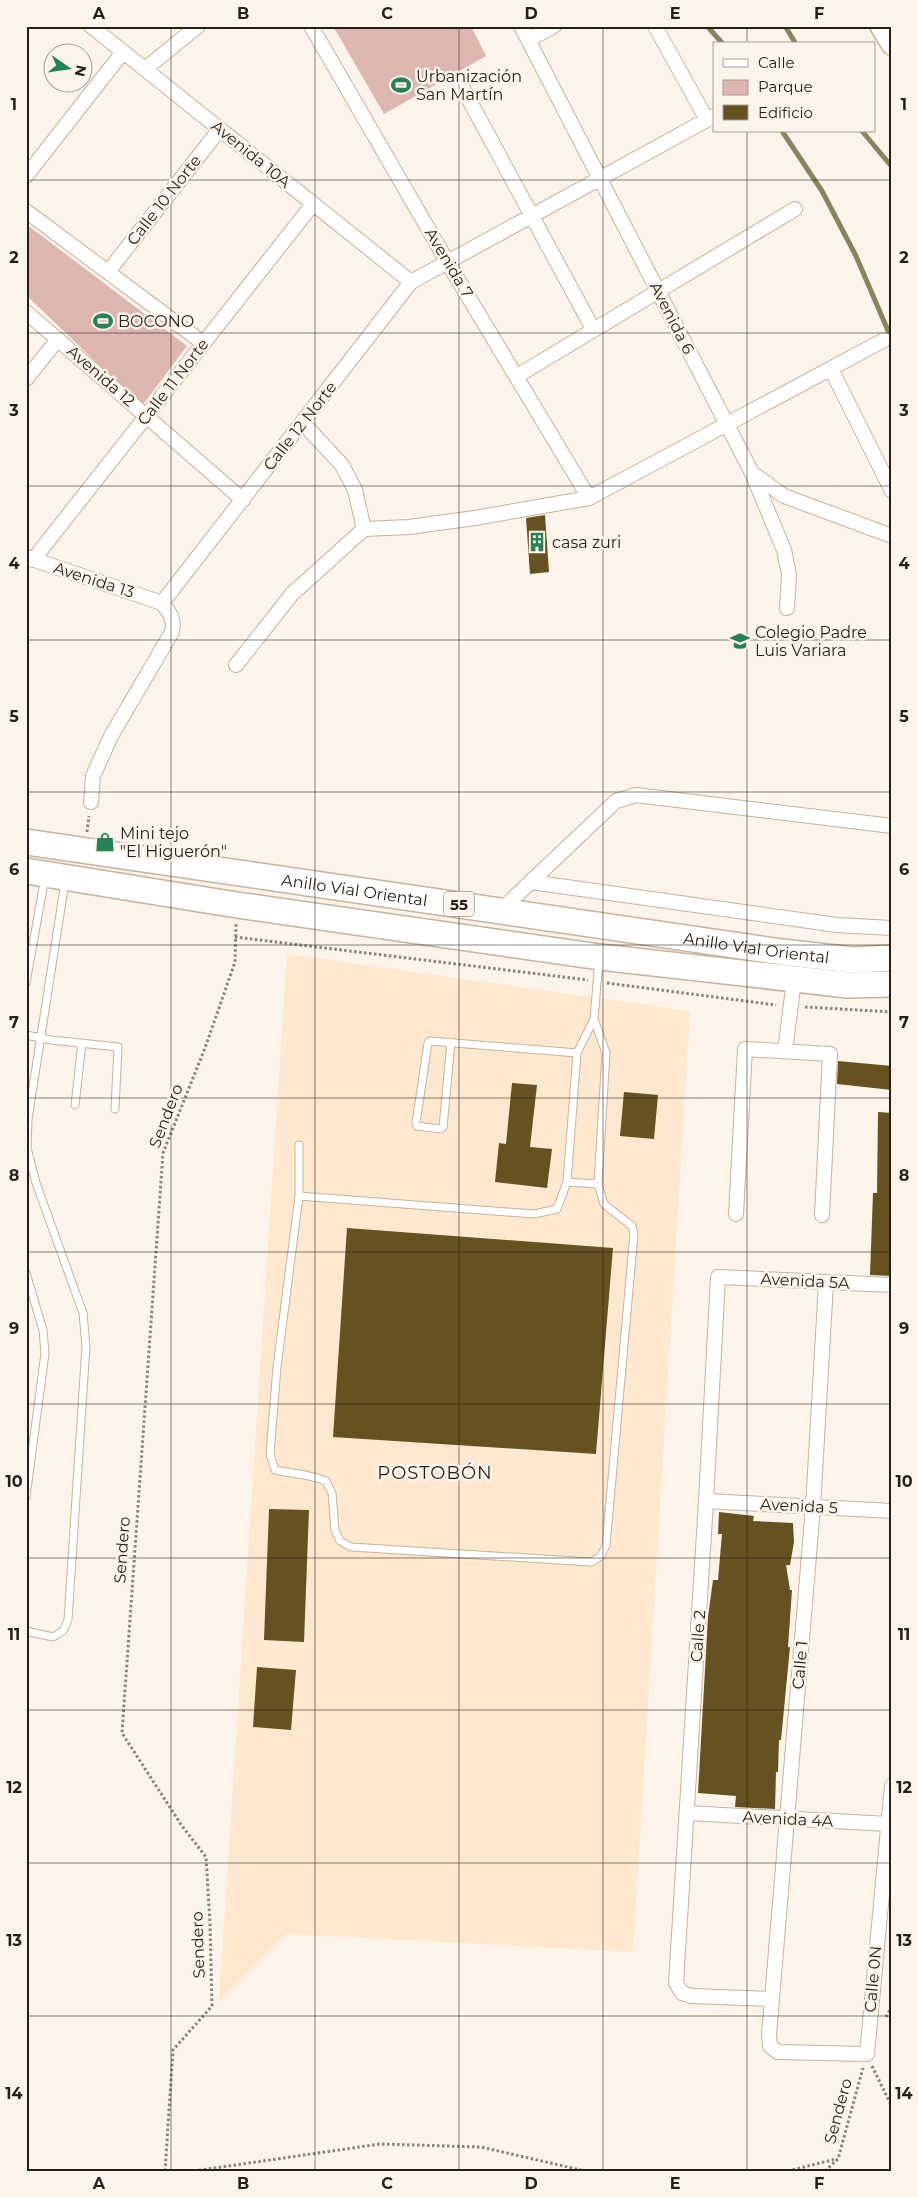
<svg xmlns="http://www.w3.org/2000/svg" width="918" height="2197" font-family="Montserrat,sans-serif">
<rect width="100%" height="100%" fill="#fcf3ea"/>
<path fill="#fee8d0" d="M 287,954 L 690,1011 L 633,1952 L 287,1934 L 219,2002 Z"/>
<path fill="#ddb7af" d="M 333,26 L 471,26 L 486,56 L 384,114 Z
M 26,224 L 187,346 L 142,406 L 26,295 Z"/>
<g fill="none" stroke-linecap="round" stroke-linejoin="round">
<path stroke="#89845d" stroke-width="5" d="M 707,26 L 723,44
M 785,26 L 796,44
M 782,131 L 822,191 L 856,256 L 892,340
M 862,131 L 892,167"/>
</g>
<path fill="#665221" d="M 545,515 L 549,572 L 530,574 L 526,518 Z
M 838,1061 L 892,1066 L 892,1090 L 837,1084 Z
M 512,1083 L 537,1085 L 530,1147 L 552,1149 L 547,1188 L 495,1182 L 499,1143 L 506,1144 Z
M 624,1092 L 658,1095 L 654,1139 L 620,1136 Z
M 878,1112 L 892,1113 L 892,1276 L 870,1275 L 873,1193 L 877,1193 Z
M 347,1228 L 613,1248 L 596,1454 L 333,1437 Z
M 269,1509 L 309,1510 L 304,1642 L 264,1640 Z
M 719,1512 L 754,1516 L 753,1521 L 793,1523 L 794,1542 L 790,1565 L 786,1565 L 790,1590 L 792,1590 L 788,1647 L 790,1647 L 781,1740 L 779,1740 L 778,1772 L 776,1772 L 775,1809 L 735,1807 L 736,1796 L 698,1793 L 708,1617 L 713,1580 L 718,1580 L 722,1534 L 718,1534 Z
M 257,1667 L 296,1670 L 291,1730 L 253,1727 Z"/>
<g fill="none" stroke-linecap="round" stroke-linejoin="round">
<defs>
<path id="lane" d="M 26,983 L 45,877
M 26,1035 L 51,1040 L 118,1047 L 115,1109
M 451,1042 L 443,1127 L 440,1129 L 417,1126 L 416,1123 L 428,1043 L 430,1041 L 577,1053
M 75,1105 L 82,1043
M 299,1145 L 299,1196 L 277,1367 L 270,1454 L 275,1470 C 292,1474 310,1474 326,1481 L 332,1493 L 335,1530 L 340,1541 L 351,1547 L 591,1562 L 601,1556 L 606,1545 L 634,1234 L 632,1226 L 604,1204 L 598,1184 L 606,1053 L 594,1019
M 567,1182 L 598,1184
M 299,1196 L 534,1214 L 557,1209 L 567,1182 L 577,1053 L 594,1019 L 599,960
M 26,1273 L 43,1330 L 45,1353 L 26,1497
M 26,1631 L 53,1637 L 63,1631 L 68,1620 L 86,1346 L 83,1313 L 36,1183 L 27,1148 L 28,1119 L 65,882"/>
<path id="street" d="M 91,26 L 411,282
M 311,26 L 448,263 L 589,498
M 521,26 L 752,473 L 784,550 L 789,574 L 787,608
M 655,26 L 707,120
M 528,40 L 554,26
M 145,69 L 198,26
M 460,83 L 593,329
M 26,176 L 123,52
M 26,211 L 203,343
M 108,272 L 220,129
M 26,312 L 243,500
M 831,369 L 892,491
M 517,376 L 795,209
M 26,379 L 58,339
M 302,422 L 342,465 L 355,490 L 364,529
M 752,473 L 784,496 L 892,536
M 26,557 L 162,603
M 33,560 L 313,204
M 162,603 L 411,282 L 714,116
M 236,665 L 292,594 L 364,529 L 409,527 L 475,518 L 589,498 L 884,340
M 91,802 L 93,776 L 111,736 L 172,632 C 175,619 170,613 162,603
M 531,882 L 837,925 L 892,928
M 501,910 L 616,801 L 636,795 L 892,826
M 785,1051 L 794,980
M 736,1214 L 745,1049 L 830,1054 L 822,1215
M 826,1283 L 813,1507 L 769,2035 L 770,2046 L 778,2052 L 867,2054 L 892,1786
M 706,1501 L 892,1511
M 687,1813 L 889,1824
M 772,1999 L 692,1996 L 682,1993 L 676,1983 L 706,1501 L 718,1277 L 892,1285"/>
<path id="primary" d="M 881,26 L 892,44"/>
<g id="highway">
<path id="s1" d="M 26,842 L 782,952 L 853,960 L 892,958"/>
<path d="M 26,871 L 237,905 L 600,957 L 848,985 L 892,984"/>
</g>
</defs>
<use href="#lane" stroke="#c7b29b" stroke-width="9"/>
<use href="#street" stroke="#c7b29b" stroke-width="16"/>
<use href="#primary" stroke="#c7b29b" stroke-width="24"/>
<use href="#highway" stroke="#c7b29b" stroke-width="28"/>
<path stroke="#8b837a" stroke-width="3" stroke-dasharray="2.5 2.5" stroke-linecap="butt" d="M 87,832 L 89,816
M 235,937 L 588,980
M 607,983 L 776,1005
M 805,1007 L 892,1012
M 886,2017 L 892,2006
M 872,2066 L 892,2107
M 165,2171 L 173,2050 L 212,2006 L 210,1924 L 206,1857 L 182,1826 L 122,1733 L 163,1153 L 205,1048 L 235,962 L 236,924
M 194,2171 L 380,2144 L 481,2147 L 585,2171
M 788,2171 L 836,2159
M 825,2171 L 838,2159 L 863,2068"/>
<use href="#lane" stroke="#fff" stroke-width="7"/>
<use href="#street" stroke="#fff" stroke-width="14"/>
<use href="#primary" stroke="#fff" stroke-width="21"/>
<use href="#highway" stroke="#fff" stroke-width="25"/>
</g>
<path fill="none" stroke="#271f17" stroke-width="1" stroke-opacity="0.55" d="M 171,26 L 171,2171M 315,26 L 315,2171M 459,26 L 459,2171M 603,26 L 603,2171M 747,26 L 747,44M 747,131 L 747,2171M 26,180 L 892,180M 26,333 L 892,333M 26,486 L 892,486M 26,640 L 892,640M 26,792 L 892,792M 26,945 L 892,945M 26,1098 L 892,1098M 26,1252 L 892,1252M 26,1404 L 892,1404M 26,1558 L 892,1558M 26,1710 L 892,1710M 26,1863 L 892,1863M 26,2016 L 892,2016"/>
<defs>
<symbol id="stadium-bare" viewBox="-9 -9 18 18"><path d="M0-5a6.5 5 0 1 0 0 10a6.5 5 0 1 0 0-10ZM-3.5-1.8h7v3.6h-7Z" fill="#278258" stroke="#fcf3ea" stroke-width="2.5" paint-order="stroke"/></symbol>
<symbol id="building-bare" viewBox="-9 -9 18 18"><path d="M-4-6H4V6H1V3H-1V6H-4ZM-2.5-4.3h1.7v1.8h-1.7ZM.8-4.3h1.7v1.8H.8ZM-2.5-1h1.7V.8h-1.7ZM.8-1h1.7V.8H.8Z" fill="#278258" stroke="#fcf3ea" stroke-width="2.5" paint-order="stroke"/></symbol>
<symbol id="university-bare" viewBox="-9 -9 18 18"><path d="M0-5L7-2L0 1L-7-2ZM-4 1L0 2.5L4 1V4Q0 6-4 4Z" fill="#278258" stroke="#fcf3ea" stroke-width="2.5" paint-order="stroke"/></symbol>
<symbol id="shop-bare" viewBox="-9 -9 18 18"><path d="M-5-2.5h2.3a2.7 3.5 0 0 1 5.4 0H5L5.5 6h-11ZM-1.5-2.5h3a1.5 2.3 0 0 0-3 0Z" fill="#278258" stroke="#fcf3ea" stroke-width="2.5" paint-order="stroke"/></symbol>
</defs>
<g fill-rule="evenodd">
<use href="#stadium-bare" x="387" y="71" width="28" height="28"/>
<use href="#stadium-bare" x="89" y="307" width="28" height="28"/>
<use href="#building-bare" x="523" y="528" width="28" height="28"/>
<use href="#university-bare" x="726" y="627" width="28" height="28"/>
<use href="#shop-bare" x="91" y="828" width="28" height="28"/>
</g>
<g text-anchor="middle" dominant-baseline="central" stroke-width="5" stroke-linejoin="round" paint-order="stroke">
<rect fill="#fcf3ea" stroke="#675f56" stroke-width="1" x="444" y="891.5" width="30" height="25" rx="4"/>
<g font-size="15" font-weight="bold" fill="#271f17">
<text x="459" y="904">55</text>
</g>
<g font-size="16" fill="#271f17" stroke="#fcf3ea" text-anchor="start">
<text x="416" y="76">Urbanización<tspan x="416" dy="18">San Martín</tspan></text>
<text x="118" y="321">BOCONO</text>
<text x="552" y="542">casa zuri</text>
<text x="755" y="632">Colegio Padre<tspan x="755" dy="18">Luis Variara</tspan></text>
<text x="120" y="833">Mini tejo<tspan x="120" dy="18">"El Higuerón"</tspan></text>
</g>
<g font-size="16" fill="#271f17" stroke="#fcf3ea">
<text transform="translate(251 154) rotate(39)">Avenida 10A</text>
<text transform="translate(164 200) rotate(-52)">Calle 10 Norte</text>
<text transform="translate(449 263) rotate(59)">Avenida 7</text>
<text transform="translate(672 318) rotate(63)">Avenida 6</text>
<text transform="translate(101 376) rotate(41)">Avenida 12</text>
<text transform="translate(173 382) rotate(-52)">Calle 11 Norte</text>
<text transform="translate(300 426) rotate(-52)">Calle 12 Norte</text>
<text transform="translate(94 580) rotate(18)">Avenida 13</text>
<text stroke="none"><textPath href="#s1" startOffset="332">Anillo Vial Oriental</textPath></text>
<text stroke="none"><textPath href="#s1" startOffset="738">Anillo Vial Oriental</textPath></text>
<text transform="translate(166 1116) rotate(-69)">Sendero</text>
<text transform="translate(805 1281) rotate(3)">Avenida 5A</text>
<text transform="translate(799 1506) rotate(3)">Avenida 5</text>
<text transform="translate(122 1550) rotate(-86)">Sendero</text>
<text transform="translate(698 1636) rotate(-86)">Calle 2</text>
<text transform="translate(800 1665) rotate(-85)">Calle 1</text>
<text transform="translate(788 1819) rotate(3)">Avenida 4A</text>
<text transform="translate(198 1945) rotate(-92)">Sendero</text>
<text transform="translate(873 1979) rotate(-85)">Calle 0N</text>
<text transform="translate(838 2111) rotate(-75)">Sendero</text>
</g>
<g font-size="18" letter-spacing="1" fill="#271f17" stroke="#fcf3ea">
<text x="435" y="1473">POSTOBÓN</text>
</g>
</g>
<rect width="918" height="2197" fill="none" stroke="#fcf3ea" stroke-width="55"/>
<rect x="713" y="42" width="162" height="90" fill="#fcf3ea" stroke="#a79e96"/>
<rect x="723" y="59" width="25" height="8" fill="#ffffff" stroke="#a79e96"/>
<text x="758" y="68" font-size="15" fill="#271f17">Calle</text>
<rect x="723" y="80" width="25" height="15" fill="#ddb7af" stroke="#a79e96"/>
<text x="758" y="92" font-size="15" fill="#271f17">Parque</text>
<rect x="723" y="105" width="25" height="15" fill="#665221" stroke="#a79e96"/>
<text x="758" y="118" font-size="15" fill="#271f17">Edificio</text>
<g transform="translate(68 68) rotate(103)"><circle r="24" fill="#fcf3ea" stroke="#a79e96"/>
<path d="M0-4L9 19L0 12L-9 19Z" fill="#278258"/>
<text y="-8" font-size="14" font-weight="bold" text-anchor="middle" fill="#271f17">N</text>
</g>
<rect x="28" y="28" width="862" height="2142" fill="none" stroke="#271f17" stroke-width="2"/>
<g font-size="16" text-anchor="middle" font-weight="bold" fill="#271f17">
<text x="99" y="19">A</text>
<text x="243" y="19">B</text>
<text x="387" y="19">C</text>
<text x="531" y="19">D</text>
<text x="675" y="19">E</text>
<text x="819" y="19">F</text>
<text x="14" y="110">1</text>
<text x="904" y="110">1</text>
<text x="14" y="263">2</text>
<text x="904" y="263">2</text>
<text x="14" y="416">3</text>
<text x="904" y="416">3</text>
<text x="14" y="569">4</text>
<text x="904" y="569">4</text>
<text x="14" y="722">5</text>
<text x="904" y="722">5</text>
<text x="14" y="875">6</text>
<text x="904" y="875">6</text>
<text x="14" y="1028">7</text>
<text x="904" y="1028">7</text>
<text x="14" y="1181">8</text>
<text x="904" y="1181">8</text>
<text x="14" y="1334">9</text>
<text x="904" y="1334">9</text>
<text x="14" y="1487">10</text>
<text x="904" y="1487">10</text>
<text x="14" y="1640">11</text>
<text x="904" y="1640">11</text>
<text x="14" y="1793">12</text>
<text x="904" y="1793">12</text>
<text x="14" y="1946">13</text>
<text x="904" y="1946">13</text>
<text x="14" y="2099">14</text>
<text x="904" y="2099">14</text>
<text x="99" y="2189">A</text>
<text x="243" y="2189">B</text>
<text x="387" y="2189">C</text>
<text x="531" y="2189">D</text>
<text x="675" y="2189">E</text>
<text x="819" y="2189">F</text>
</g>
</svg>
